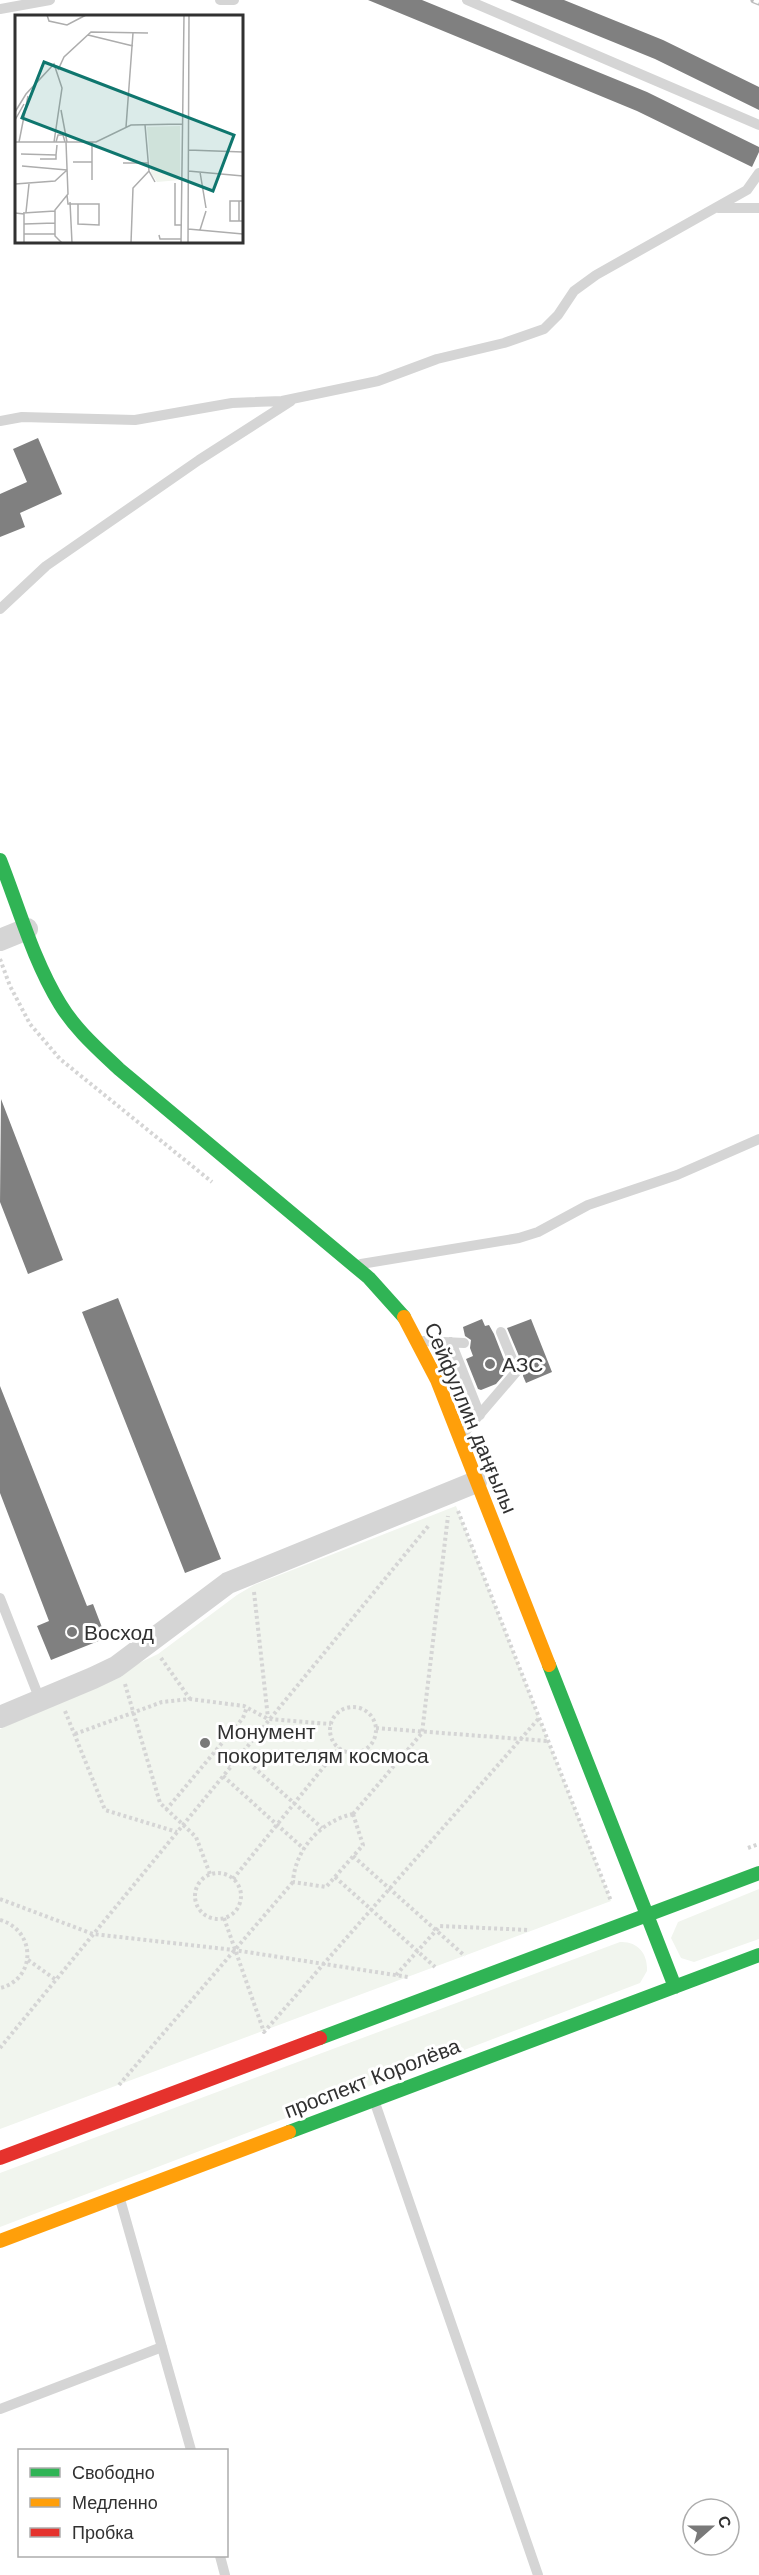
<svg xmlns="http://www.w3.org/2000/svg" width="759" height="2575" font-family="Arial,sans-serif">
<rect width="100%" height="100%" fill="#fff"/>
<path fill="#f1f5ee" d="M 456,1506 L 611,1901 L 0,2129 L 0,1729 L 158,1654 L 237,1595 L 254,1585 Z
M 759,1889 L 759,1939 L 694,1962 L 681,1958 L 671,1938 L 678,1922 Z
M 620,1942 C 638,1941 648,1954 647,1971 L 640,1983 L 0,2227 L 0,2173 Z"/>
<path fill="#808080" d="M 368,0 L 422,0 L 647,92 L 759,147 L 759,152 L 752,167 L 637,111 Z
M 510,0 L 564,0 L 663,40 L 759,87 L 759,110 L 655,59 Z
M 38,438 L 62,494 L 20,513 L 25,527 L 0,537 L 0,494 L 27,482 L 13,449 Z
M 1,1099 L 63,1260 L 28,1274 L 0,1202 Z
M 118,1298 L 221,1559 L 185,1573 L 82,1312 Z
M 482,1319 L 485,1326 L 489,1325 L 494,1334 L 508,1370 L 496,1384 L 481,1390 L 478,1389 L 466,1359 L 473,1356 L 470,1348 L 471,1340 L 465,1336 L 463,1327 Z
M 531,1319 L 552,1372 L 526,1383 L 523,1376 L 524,1368 L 507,1328 Z
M 0,1386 L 87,1606 L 93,1604 L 106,1638 L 51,1660 L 37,1626 L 49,1621 L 0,1493 Z"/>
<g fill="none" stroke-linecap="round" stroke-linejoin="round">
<path stroke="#d5d5d5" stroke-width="4" stroke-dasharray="3 3" stroke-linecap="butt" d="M 0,959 L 10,986 L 30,1024 L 60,1059 L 212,1182
M 458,1511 L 611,1901
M 254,1592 L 268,1718
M 161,1658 L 190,1699
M 125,1684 L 160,1803 L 196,1837 L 210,1874
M330 1730a23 23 0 1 1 46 0a23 23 0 1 1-46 0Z
M 65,1711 L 105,1810 L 177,1832
M 376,1728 L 548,1741
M 75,1734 L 162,1702 L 190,1699 L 244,1706 L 268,1719 L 331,1724
M 215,1752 L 231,1766
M 240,1755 L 322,1828
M 223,1776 L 304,1849
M 166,1810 L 243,1718 L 247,1707
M 353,1814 L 422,1733 L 448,1516
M 353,1814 L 363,1845 L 326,1887 L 293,1882 C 295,1849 321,1821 353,1814 Z
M 748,1848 L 759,1844
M 353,1856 L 465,1956
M195 1896a23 23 0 1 1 46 0a23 23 0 1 1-46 0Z
M 335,1877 L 435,1967
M 233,1879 L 339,1748
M 0,1899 L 93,1934 L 234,1950 L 408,1977
M 224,1918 L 264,2032 L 540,1717
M 0,1920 C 36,1930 37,1979 0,1988
M 28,1960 L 56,1980
M 396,1975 L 440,1926 L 529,1930
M 0,2048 L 430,1524
M 119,2085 L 293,1882"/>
<path stroke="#d5d5d5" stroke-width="10" d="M 220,0 L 234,0
M 467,0 L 759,125
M 0,9 L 50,0
M 718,208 L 759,208
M 0,421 L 22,417 L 135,420 L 232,403 L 282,401 L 378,381 L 437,359 L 504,343 L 544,329 L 558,315 L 574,291 L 596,275 L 747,190 L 759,173
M 0,609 L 46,566 L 199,460 L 291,401
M 361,1264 L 519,1238 L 538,1232 L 588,1205 L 677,1175 L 759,1139
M 423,1341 L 464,1343
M 451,1342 L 480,1415
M 462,1435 L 517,1371 L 501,1332
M 0,1598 L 40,1700
M 375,2103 L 538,2575
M 120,2199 L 191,2450
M 0,2409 L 162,2347
M 220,2556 L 225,2575"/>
<path stroke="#d5d5d5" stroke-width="22" d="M 0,940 L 27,929
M 0,1717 L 93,1678 L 116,1667 L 228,1583 L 476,1482"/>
<path stroke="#30b455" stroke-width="14" d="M 0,860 C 19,908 33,960 60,1004 C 75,1029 98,1049 119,1069 L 369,1278 L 404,1317
M 549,1665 L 647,1915
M 647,1915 L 675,1987
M 320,2038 L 759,1873
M 289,2132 L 759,1955"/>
<path stroke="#ff9f0a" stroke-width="14" d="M 404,1317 L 437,1380 L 549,1665
M 0,2241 L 289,2132"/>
<path stroke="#e5322d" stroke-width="14" d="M 0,2158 L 320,2038"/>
<defs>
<path id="rail" d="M 754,0 L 759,2"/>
</defs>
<use href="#rail" stroke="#bdbdbd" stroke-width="7"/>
<use href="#rail" stroke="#fff" stroke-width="4.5" stroke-dasharray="14" stroke-linecap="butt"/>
</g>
<g fill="#797979" stroke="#fff" stroke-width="2">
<circle cx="490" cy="1364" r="6"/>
<circle cx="72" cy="1632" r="6"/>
<circle cx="205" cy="1743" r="6"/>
</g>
<g text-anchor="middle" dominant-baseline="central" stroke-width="6" stroke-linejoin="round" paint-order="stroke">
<g font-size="21" fill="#313131" stroke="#fff" text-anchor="start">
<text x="502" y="1364">АЗС</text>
<text x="84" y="1632">Восход</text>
<text x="217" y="1731">Монумент<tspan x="217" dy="24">покорителям космоса</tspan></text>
</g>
<g font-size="21" fill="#313131" stroke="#fff">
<text transform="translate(471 1418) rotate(67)">Сейфуллин даңғылы</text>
<text transform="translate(372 2078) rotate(-21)">проспект Королёва</text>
</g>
</g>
<g transform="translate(15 15)">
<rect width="228" height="228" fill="#fff"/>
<path d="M 165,111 L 165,165 L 142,167 L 136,158 L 132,112 Z" fill="#f1f5ee"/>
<path fill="none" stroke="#adadad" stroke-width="1.5" d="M 32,0 L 34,6 L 52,10 L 71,0M 73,20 L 118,31M 43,55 L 49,42 L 76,17 L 133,18M 46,95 L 52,127M 0,97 L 11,79 L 39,49 L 47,73 L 39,127M 0,105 L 9,89M 130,110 L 134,156 L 140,167M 111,112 L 118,18M 0,127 L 81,127 L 116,110 L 167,109M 4,127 L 13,81M 41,127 L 43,120 L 48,120 L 50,127M 173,135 L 228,137M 6,139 L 41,140 L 42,130M 25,144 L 41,144 L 41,140M 58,147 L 77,147M 108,148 L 134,148M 7,151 L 52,155M 173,156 L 228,161M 185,157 L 191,193M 77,165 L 77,127M 160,168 L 160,210 L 167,210M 0,169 L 40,166 L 52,155M 52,180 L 53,189 L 84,189 L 84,210 L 63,209 L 63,189M 228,186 L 215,186 L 215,206 L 228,206M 55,187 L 57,228M 11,197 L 14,169M 0,198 L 9,199 L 9,228M 8,198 L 40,196M 224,206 L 224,186M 9,209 L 40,208M 173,214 L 228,219M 185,215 L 191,196M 9,219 L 40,219M 144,220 L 145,224 L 166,224M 47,228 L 40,221 L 40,195 L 53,179 L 51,127M 116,228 L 118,173 L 134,156M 166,228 L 169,0M 173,228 L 174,0"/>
<path fill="#0f766e" fill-opacity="0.15" stroke="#0f766e" stroke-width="3" d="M 29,47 L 219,120 L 198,176 L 7,103 Z"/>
<rect width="228" height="228" fill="none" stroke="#313131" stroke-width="3"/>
</g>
<rect x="18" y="2449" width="210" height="108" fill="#ffffff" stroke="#adadad" stroke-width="1.5"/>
<rect x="30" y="2468" width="30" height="9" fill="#30b455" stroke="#adadad" stroke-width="1.5"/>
<text x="72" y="2479" font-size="18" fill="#313131">Свободно</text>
<rect x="30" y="2498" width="30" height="9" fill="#ff9f0a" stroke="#adadad" stroke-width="1.5"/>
<text x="72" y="2509" font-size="18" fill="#313131">Медленно</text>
<rect x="30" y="2528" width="30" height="9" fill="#e5322d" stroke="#adadad" stroke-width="1.5"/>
<text x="72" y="2539" font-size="18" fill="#313131">Пробка</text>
<g transform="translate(711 2527) rotate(69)"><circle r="28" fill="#ffffff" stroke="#adadad" stroke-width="1.5"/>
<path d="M0-4.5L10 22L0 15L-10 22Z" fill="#797979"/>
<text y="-9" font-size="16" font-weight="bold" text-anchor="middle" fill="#313131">С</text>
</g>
</svg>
